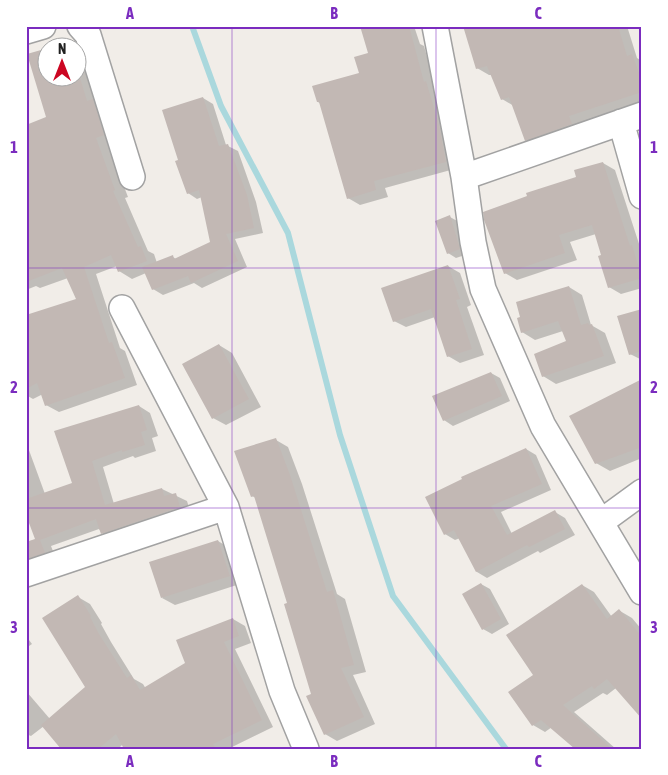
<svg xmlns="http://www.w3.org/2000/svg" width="668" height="775" font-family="'Asap Condensed',sans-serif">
<rect width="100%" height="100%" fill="#f1ede8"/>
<path fill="#0003" d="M 362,26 L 414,26 L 420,44 L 424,46 L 458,168 L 385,188 L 388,197 L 360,205 L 348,198 L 321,104 L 318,102 L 361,73 L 370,54 Z
M 465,26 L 627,26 L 637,58 L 642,61 L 642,102 L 580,123 L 583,131 L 538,147 L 526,140 L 514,106 L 502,99 L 492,75 L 489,75 L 477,68 Z
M 68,43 L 77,48 L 53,48 Z
M 78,48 L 81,50 L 116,142 L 108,145 L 128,197 L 125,198 L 148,251 L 154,254 L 157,263 L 173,257 L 176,259 L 211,243 L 202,197 L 197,199 L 188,193 L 180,161 L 203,98 L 213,104 L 226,145 L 238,151 L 256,202 L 263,233 L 235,239 L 247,267 L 202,288 L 194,283 L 163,295 L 153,289 L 146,273 L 132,279 L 119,271 L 117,266 L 96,274 L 120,348 L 125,351 L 137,385 L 59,412 L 46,405 L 43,394 L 33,399 L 26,395 L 26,365 L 77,300 L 68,278 L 40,288 L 36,286 L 26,290 L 26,126 L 48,118 L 48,78 L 78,78 Z
M 603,163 L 615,170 L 642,253 L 642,288 L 621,294 L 609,287 L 603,256 L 596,234 L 570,242 L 577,260 L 517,280 L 505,273 L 578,178 Z
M 450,217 L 459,222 L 468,254 L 456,258 L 448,253 Z
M 448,266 L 460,273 L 471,305 L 467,307 L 484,355 L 460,363 L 448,356 L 435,317 L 406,327 L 394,321 Z
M 569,287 L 582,295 L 591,325 L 605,333 L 616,363 L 556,384 L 543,376 L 567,341 L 563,331 L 535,340 L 522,332 Z
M 642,310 L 642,360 L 630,354 Z
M 219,345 L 232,353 L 261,407 L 226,425 L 213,418 Z
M 491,373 L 500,378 L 510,401 L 453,426 L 444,420 Z
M 642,381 L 642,458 L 610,471 L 596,463 Z
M 139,406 L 150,413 L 158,436 L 152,438 L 156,451 L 135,458 L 133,456 L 103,467 L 114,504 L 162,489 L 187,501 L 191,514 L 113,540 L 102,533 L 99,529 L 51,546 L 56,559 L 38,565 L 27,558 L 36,540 L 26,512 L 26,442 L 45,494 L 74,483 L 56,432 Z
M 276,440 L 288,447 L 302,484 L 337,594 L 345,599 L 366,672 L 353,675 L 375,724 L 337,741 L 325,734 L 312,695 L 289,604 L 256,498 L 252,496 Z
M 526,449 L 536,455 L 551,490 L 501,512 L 512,534 L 555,512 L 565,518 L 575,535 L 540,553 L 538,551 L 487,578 L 477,572 L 460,538 L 455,540 L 445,534 Z
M 218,541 L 231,549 L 243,583 L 175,605 L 162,598 Z
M 481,584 L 490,589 L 509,624 L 492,634 L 483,629 Z
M 582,585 L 594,592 L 612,617 L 620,611 L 632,618 L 642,630 L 642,713 L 616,688 L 607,695 L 603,693 L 574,712 L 616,749 L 577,749 L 552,727 L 545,732 L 533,725 L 535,676 Z
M 78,597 L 90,604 L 102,623 L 101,624 L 111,642 L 134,679 L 143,684 L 146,689 L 187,664 L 233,619 L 245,626 L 251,643 L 235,649 L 273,727 L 228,749 L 126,749 L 123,744 L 118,749 L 63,749 L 44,726 L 31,736 L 26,734 L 26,691 L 50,719 L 93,697 Z
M 26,636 L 32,644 L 26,648 Z"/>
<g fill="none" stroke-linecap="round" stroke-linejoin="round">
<path stroke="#aad8dd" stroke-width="6" d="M 192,26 L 221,106 L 288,233 L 340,435 L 393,596 L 506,749"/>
</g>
<path fill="#c2b8b4" d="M 360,26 L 409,26 L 424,82 L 426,81 L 439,125 L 446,162 L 374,181 L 376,190 L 347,199 L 319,102 L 317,102 L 312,86 L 359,73 L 354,57 L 368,53 Z
M 463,26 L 618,26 L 627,56 L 632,54 L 642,81 L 642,92 L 569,116 L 572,124 L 525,141 L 509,97 L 501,100 L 487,66 L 476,69 Z
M 48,48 L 48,78 L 80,78 L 87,101 L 93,99 L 104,135 L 96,138 L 115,190 L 113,191 L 138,247 L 141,246 L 147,261 L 118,272 L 111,255 L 84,267 L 109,343 L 112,342 L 125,378 L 45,406 L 37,383 L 26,389 L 26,315 L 76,299 L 62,268 L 26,282 L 26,125 L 46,117 L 27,54 Z
M 203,97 L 219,146 L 228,144 L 247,195 L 254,228 L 226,234 L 238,261 L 191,283 L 188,276 L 152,290 L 142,267 L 173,255 L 174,259 L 210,242 L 199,190 L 187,194 L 175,161 L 178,160 L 162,110 Z
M 603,162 L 630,246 L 632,245 L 642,278 L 608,288 L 598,256 L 601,255 L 592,225 L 559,235 L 565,253 L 504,274 L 484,220 L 483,212 L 527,196 L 526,193 L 576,177 L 574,170 Z
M 450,215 L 460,249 L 447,254 L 435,221 Z
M 448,265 L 460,299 L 456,300 L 472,349 L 447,357 L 431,309 L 393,322 L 381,288 Z
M 569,286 L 581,325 L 588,323 L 589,325 L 592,324 L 604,356 L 542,377 L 534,354 L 566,341 L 558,321 L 521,333 L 517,318 L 520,317 L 516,302 Z
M 642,309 L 642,351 L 629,355 L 617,316 Z
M 219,344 L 249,399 L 212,419 L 182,364 Z
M 491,372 L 502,396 L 443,421 L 432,396 Z
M 642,379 L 642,447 L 595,464 L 569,416 Z
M 139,405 L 147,430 L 141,432 L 145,445 L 122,452 L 122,450 L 92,461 L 105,505 L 162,488 L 164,496 L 176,493 L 180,507 L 101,534 L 96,519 L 40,540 L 45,553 L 26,559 L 26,542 L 35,539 L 26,515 L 26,499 L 72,483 L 54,431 Z
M 276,438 L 290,475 L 327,592 L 333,590 L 354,665 L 341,668 L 364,717 L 324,735 L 306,696 L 311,694 L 284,604 L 287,603 L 254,496 L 251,497 L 234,451 Z
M 526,448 L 542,484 L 491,506 L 507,535 L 555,510 L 565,529 L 529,547 L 527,545 L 476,572 L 454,530 L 444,535 L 425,497 L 462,479 L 461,477 Z
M 218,540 L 230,576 L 161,598 L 149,562 Z
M 481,583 L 501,619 L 482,630 L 462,594 Z
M 582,584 L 607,619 L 619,609 L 642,637 L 642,719 L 607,679 L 594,689 L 592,686 L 563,705 L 612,749 L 575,749 L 541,720 L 532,726 L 508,692 L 533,675 L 506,635 Z
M 78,595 L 91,616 L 90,617 L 99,634 L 127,678 L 131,675 L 140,690 L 185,663 L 176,640 L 233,618 L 239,636 L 224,642 L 262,720 L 213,744 L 216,749 L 124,749 L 116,734 L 98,749 L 61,749 L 41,725 L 85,687 L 42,618 Z"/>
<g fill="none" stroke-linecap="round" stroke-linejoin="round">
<defs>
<path id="minor" d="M 80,26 L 88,35 L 132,177
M 435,26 L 464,177 L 473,242 L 483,289 L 543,426 L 642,592
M 26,31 L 43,26
M 621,122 L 642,196
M 464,177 L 642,115
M 122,308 L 226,507 L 282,691 L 306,749
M 601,522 L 642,492
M 26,574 L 226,507"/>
</defs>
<use href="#minor" stroke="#a2a2a2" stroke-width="28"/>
<use href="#minor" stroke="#fff" stroke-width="25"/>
</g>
<path fill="none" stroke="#7b2cbf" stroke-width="1" stroke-opacity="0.55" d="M 232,26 L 232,749M 436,26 L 436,749M 26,268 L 642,268M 26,508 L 642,508"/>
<rect width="668" height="775" fill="none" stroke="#ffffff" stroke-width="55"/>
<g transform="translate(62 62)"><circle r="24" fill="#ffffff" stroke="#a6a6a6"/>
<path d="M0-4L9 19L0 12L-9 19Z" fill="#cc0622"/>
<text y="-8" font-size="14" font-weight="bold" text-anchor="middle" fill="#212121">N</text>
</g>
<rect x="28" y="28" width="612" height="720" fill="none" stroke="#7b2cbf" stroke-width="2"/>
<g font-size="16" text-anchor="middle" font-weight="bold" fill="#7b2cbf">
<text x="130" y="19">A</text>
<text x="334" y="19">B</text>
<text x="538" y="19">C</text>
<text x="14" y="153">1</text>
<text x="654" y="153">1</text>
<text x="14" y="393">2</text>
<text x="654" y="393">2</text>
<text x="14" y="633">3</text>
<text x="654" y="633">3</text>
<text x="130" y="767">A</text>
<text x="334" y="767">B</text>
<text x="538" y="767">C</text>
</g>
</svg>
